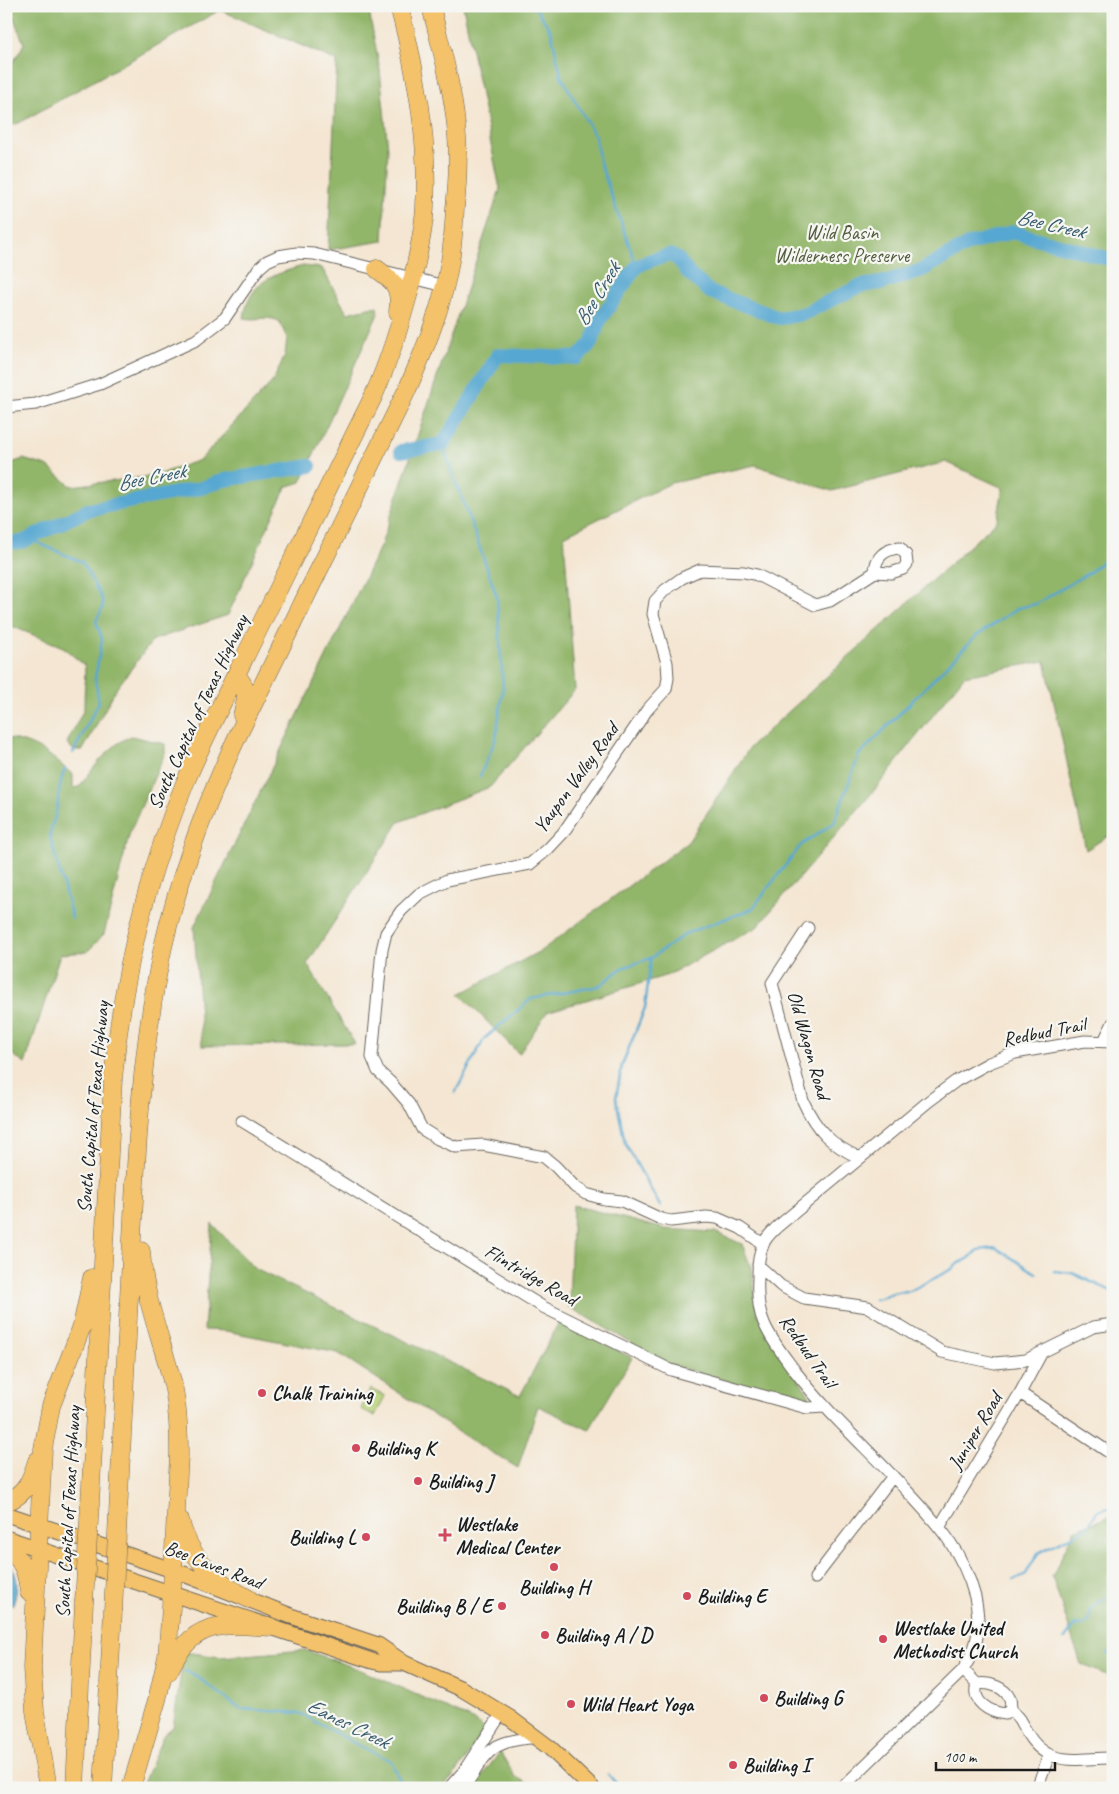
<svg xmlns="http://www.w3.org/2000/svg" width="1119" height="1794" font-family="Caveat,sans-serif">
<rect width="100%" height="100%" fill="#f6f6f2"/>
<filter id="ink" filterUnits="userSpaceOnUse"><feTurbulence type="fractalNoise" baseFrequency=".02" numOctaves="2"/><feDisplacementMap in="SourceGraphic" scale="10" xChannelSelector="R" yChannelSelector="G"/><feConvolveMatrix kernelMatrix="1 2 1 2 8 2 1 2 1" color-interpolation-filters="sRGB"/></filter>
<filter id="wash" filterUnits="userSpaceOnUse"><feTurbulence type="fractalNoise" baseFrequency=".0096" numOctaves="4" result="noise"/><feDisplacementMap in="SourceGraphic" scale="20" xChannelSelector="R" yChannelSelector="G"/><feGaussianBlur stdDeviation="1.12" result="paint"/><feColorMatrix in="noise" values="0 0 0 0 0 0 0 0 0 0 0 0 0 0 0 0 0 1.4 0 .05"/><feComposite in="paint" operator="in"/></filter>
<g filter="url(#wash)">
<rect width="100%" height="100%" fill="#f4e6d2"/>
<path fill="#b7d379" stroke="#6a784a" d="M 370,1389 L 385,1396 L 375,1416 L 361,1409 Z"/>
<path fill="#91b569" stroke="#566842" d="M 9,6 L 368,6 L 380,70 L 388,149 L 383,241 L 328,250 L 337,61 L 220,10 L 19,123 L 6,127 L 6,74 L 24,44 Z
M 463,6 L 1113,6 L 1113,833 L 1086,850 L 1045,661 L 964,676 L 877,787 L 757,927 L 668,975 L 547,1012 L 519,1054 L 460,994 L 542,950 L 688,842 L 750,747 L 997,521 L 1003,488 L 946,462 L 832,491 L 755,465 L 671,483 L 564,536 L 575,690 L 490,787 L 399,822 L 307,964 L 355,1044 L 202,1046 L 194,927 L 381,545 L 500,189 Z
M 303,266 L 322,268 L 347,313 L 377,306 L 378,314 L 301,482 L 286,487 L 228,615 L 153,640 L 116,689 L 83,750 L 73,750 L 67,743 L 84,709 L 85,666 L 63,647 L 6,624 L 6,465 L 23,459 L 47,466 L 71,486 L 154,476 L 200,460 L 273,381 L 285,355 L 287,338 L 279,321 C 264,315 258,321 244,318 C 249,282 271,275 303,266 Z
M 131,736 L 165,744 L 165,753 L 130,832 L 104,934 L 87,952 L 60,954 L 25,1064 L 6,1050 L 6,738 C 38,743 50,755 73,775 L 73,788 L 79,787 C 93,769 109,745 131,736 Z
M 573,1205 L 665,1229 L 715,1232 L 742,1244 L 752,1270 L 757,1313 L 809,1395 L 809,1401 L 783,1398 L 668,1364 L 567,1306 L 569,1303 Z
M 212,1224 L 255,1269 L 520,1396 L 560,1320 L 632,1358 L 589,1430 L 538,1406 L 518,1468 L 471,1440 L 338,1353 L 226,1331 L 204,1330 Z
M 1113,1515 L 1113,1678 L 1081,1664 L 1052,1577 L 1074,1530 Z
M 305,1650 L 361,1670 L 475,1721 L 484,1729 C 472,1749 460,1773 441,1788 L 141,1788 L 164,1734 L 173,1727 L 184,1652 L 221,1657 Z
M 500,1752 L 515,1776 L 535,1788 L 473,1788 Z"/>
<path fill="#57a7d1" stroke="#3a6276" d="M 6,1566 L 11,1566 C 20,1580 17,1591 13,1606 L 6,1599 Z"/>
<g fill="none" stroke-linecap="round" stroke-linejoin="round">
<path stroke="#57a7d1" stroke-width="2.5" d="M 532,6 L 537,10 L 551,31 L 561,76 L 595,136 L 600,163 L 634,259 L 640,264
M 443,444 L 452,474 L 464,503 L 497,597 L 503,687 L 496,738 L 480,776
M 29,539 L 82,562 L 102,599 L 103,607 L 96,621 L 102,639 L 95,679 L 99,702 L 73,753
M 65,769 C 57,786 60,800 55,816 C 53,824 50,827 50,836 L 72,918
M 651,958 L 645,1008 L 622,1065 L 616,1098 L 625,1143 L 660,1206
M 455,1093 L 484,1039 L 531,999 L 599,986 L 622,968 L 651,958 L 687,933 L 752,909 L 801,845 L 834,823 L 859,755 L 976,636 L 1018,608 L 1036,604 L 1090,572 L 1113,553
M 1054,1271 L 1072,1273 L 1113,1292
M 875,1299 C 881,1299 882,1297 888,1295 C 894,1292 902,1291 910,1291 L 952,1269 C 961,1259 968,1263 978,1250 L 996,1248 L 1036,1273
M 1014,1580 L 1026,1574 L 1038,1553 L 1087,1528 L 1097,1511 L 1113,1507
M 1064,1640 L 1075,1625 L 1082,1625 L 1089,1621 C 1091,1603 1098,1603 1113,1595
M 1108,1654 L 1113,1649
M 185,1671 L 195,1675 L 240,1709 L 300,1713 L 356,1744 L 391,1761 L 403,1788
M 608,1774 L 620,1788"/>
<path stroke="#57a7d1" stroke-width="14" d="M 401,451 L 443,444 L 498,355 L 577,358 L 591,343 L 600,320 L 636,267 L 651,260 L 670,255 L 678,259 L 689,274 L 710,292 L 779,318 L 803,314 L 860,286 L 882,283 L 922,270 L 969,244 L 1013,232 L 1113,260
M 6,543 L 22,542 L 88,510 L 201,488 L 224,480 L 310,466"/>
</g>
</g>
<g filter="url(#ink)">
<g fill="none" stroke-linecap="round" stroke-linejoin="round">
<defs>
<path id="minor" d="M 6,407 L 36,404 L 100,384 L 196,340 L 225,318 L 259,268 L 267,261 L 278,256 L 297,253 L 314,254 L 445,286
M 808,928 L 772,983 L 803,1101 C 816,1130 831,1145 860,1158
M 1104,1041 L 1113,1023
M 242,1121 L 543,1307 L 671,1370 L 807,1408 L 825,1407
M 763,1244 L 740,1228 L 717,1218 L 706,1217 L 671,1221 L 661,1219 L 622,1201 L 604,1199 L 586,1194 L 575,1187 L 555,1166 L 544,1157 L 483,1145 L 456,1147 L 438,1139 L 422,1129 L 409,1104 L 391,1083 L 378,1071 L 372,1057 L 382,950 L 386,933 L 401,911 L 419,894 L 447,880 L 530,864 L 548,849 L 563,833 L 647,710 L 666,689 L 668,678 L 667,663 L 653,614 L 655,601 L 665,590 L 682,578 L 700,570 L 744,572 L 757,575 L 815,605 L 830,601 L 875,572 L 891,573 L 903,569 L 907,564 L 906,555 L 900,548 C 885,549 875,557 875,572
M 758,1265 L 781,1286 L 804,1298 L 868,1307 L 942,1352 L 995,1363 L 1026,1360 L 1093,1327 L 1113,1324
M 1020,1393 L 1113,1455
M 940,1526 L 1020,1393 L 1041,1354
M 815,1578 L 893,1476
M 963,1670 L 977,1684 C 989,1682 1005,1687 1010,1699 C 1011,1702 1010,1707 1012,1710 C 1013,1713 1017,1716 1019,1719 C 1027,1733 1033,1746 1048,1754 C 1068,1764 1092,1757 1113,1758
M 977,1684 C 971,1702 989,1712 1005,1714 L 1011,1709
M 449,1788 L 463,1772 L 502,1713
M 463,1788 C 475,1774 484,1750 502,1744 C 513,1739 525,1739 537,1737
M 842,1788 L 963,1670 C 968,1661 974,1652 976,1642 C 980,1628 978,1612 975,1597 C 963,1551 938,1524 906,1490 C 869,1450 828,1414 795,1371 C 784,1356 771,1340 764,1323 C 758,1309 757,1294 758,1278 C 758,1268 758,1255 763,1245 C 765,1238 772,1232 777,1227 L 929,1101 L 956,1081 L 989,1063 L 1015,1053 L 1085,1041 L 1113,1042
M 1037,1788 L 1049,1755"/>
<path id="major" d="M 6,1514 L 184,1574 L 291,1616 L 378,1645 L 404,1663 L 462,1689 L 510,1718 L 550,1748 L 592,1788
M 6,1538 L 372,1661 L 381,1663 L 404,1663"/>
<path id="highway" d="M 377,269 C 395,282 401,288 398,312
M 236,676 C 249,687 247,701 242,715
M 6,1502 C 26,1495 31,1480 37,1461
M 90,1504 L 113,1079 C 122,977 146,878 185,783 C 208,728 237,674 263,620 C 300,546 336,471 373,397 C 391,357 402,320 413,277 C 418,254 424,231 425,206 C 429,139 416,71 399,6
M 118,1514 C 123,1422 128,1330 132,1238 C 137,1140 142,1043 163,947 C 180,873 207,801 239,733 L 407,390 C 425,349 443,305 450,261 C 453,243 454,225 455,208 C 458,180 459,152 456,125 C 452,84 440,45 431,6
M 180,1520 C 188,1557 216,1582 249,1599
M 6,1548 C 23,1559 27,1573 29,1592
M 169,1671 C 192,1619 223,1624 271,1627
M 48,1788 L 35,1711 L 32,1668 L 43,1449 L 51,1406 L 82,1326 L 92,1278
M 75,1788 L 84,1602
M 103,1788 L 113,1611
M 131,1788 L 157,1700 L 167,1657 L 171,1607 L 179,1454 C 179,1431 178,1408 173,1385 C 162,1339 144,1300 141,1251"/>
</defs>
<use href="#minor" stroke="#68635c" stroke-width="13"/>
<use href="#major" stroke="#68635c" stroke-width="17"/>
<use href="#highway" stroke="#68635c" stroke-width="19"/>
<use href="#minor" stroke="#fff" stroke-width="11"/>
<use href="#major" stroke="#f4c26a" stroke-width="15"/>
<use href="#highway" stroke="#f4c26a" stroke-width="18"/>
<defs>
<path id="highway-bridge" d="M 84,1602 L 90,1504
M 113,1611 L 118,1514"/>
</defs>
<use href="#highway-bridge" stroke="#68635c" stroke-width="19" stroke-linecap="butt"/>
<use href="#highway-bridge" stroke="#f4c26a" stroke-width="18"/>
</g>
</g>
<g fill="#d1495b" stroke="#f6f6f2" stroke-width="2">
<circle cx="262" cy="1393" r="5"/>
<circle cx="356" cy="1448" r="5"/>
<circle cx="418" cy="1481" r="5"/>
<path d="M442.5 1527.5h5v5h5v5h-5v5h-5v-5h-5v-5h5z"/>
<circle cx="366" cy="1537" r="5"/>
<circle cx="554" cy="1567" r="5"/>
<circle cx="687" cy="1596" r="5"/>
<circle cx="502" cy="1606" r="5"/>
<circle cx="545" cy="1635" r="5"/>
<circle cx="883" cy="1639" r="5"/>
<circle cx="764" cy="1698" r="5"/>
<circle cx="571" cy="1704" r="5"/>
<circle cx="733" cy="1765" r="5"/>
</g>
<g text-anchor="middle" dominant-baseline="central" stroke-width="4.5" stroke-linejoin="round" paint-order="stroke">
<g font-size="20" fill="#525c3d" stroke="#f6f6f2">
<text x="842" y="232">Wild Basin<tspan x="842" dy="23">Wilderness Preserve</tspan></text>
</g>
<g font-size="20" fill="#1c1c1c" stroke="#f6f6f2">
<text transform="translate(198 712) rotate(-65)">South Capital of Texas Highway</text>
<text transform="translate(576 778) rotate(-54)">Yaupon Valley Road</text>
<text transform="translate(1044 1032) rotate(-11)">Redbud Trail</text>
<text transform="translate(809 1045) rotate(74)">Old Wagon Road</text>
<text transform="translate(93 1107) rotate(-85)">South Capital of Texas Highway</text>
<text transform="translate(531 1275) rotate(30)">Flintridge Road</text>
<text transform="translate(808 1351) rotate(55)">Redbud Trail</text>
<text transform="translate(975 1431) rotate(-59)">Juniper Road</text>
<text transform="translate(68 1512) rotate(-87)">South Capital of Texas Highway</text>
<text transform="translate(214 1565) rotate(21)">Bee Caves Road</text>
</g>
<g font-size="20" font-weight="bold" fill="#1c1c1c" stroke="#f6f6f2" text-anchor="start">
<text x="272" y="1393">Chalk Training</text>
<text x="366" y="1448">Building K</text>
<text x="428" y="1481">Building J</text>
<text x="456" y="1524">Westlake<tspan x="456" dy="23">Medical Center</tspan></text>
<text x="356" y="1537" text-anchor="end">Building L</text>
<text x="554" y="1587" text-anchor="middle">Building H</text>
<text x="697" y="1596">Building E</text>
<text x="492" y="1606" text-anchor="end">Building B / E</text>
<text x="893" y="1628">Westlake United<tspan x="893" dy="23">Methodist Church</tspan></text>
<text x="555" y="1635">Building A / D</text>
<text x="774" y="1698">Building G</text>
<text x="581" y="1704">Wild Heart Yoga</text>
<text x="743" y="1765">Building I</text>
</g>
<g font-size="21" font-style="italic" fill="#375b6d" stroke="#f6f6f2">
<text transform="translate(1051 224) rotate(13)">Bee Creek</text>
<text transform="translate(597 294) rotate(-59)">Bee Creek</text>
<text transform="translate(151 477) rotate(-11)">Bee Creek</text>
<text transform="translate(348 1723) rotate(26)">Eanes Creek</text>
</g>
</g>
<rect width="1119" height="1794" fill="none" stroke="#f6f6f2" stroke-width="25"/>
<path d="M936 1762v8h119v-8" fill="none" stroke="#1c1c1c" stroke-width="2.5"/>
<text x="944" y="1762" font-size="15" fill="#1c1c1c" stroke="#f6f6f2" stroke-width="4" paint-order="stroke">100 m</text>
</svg>
